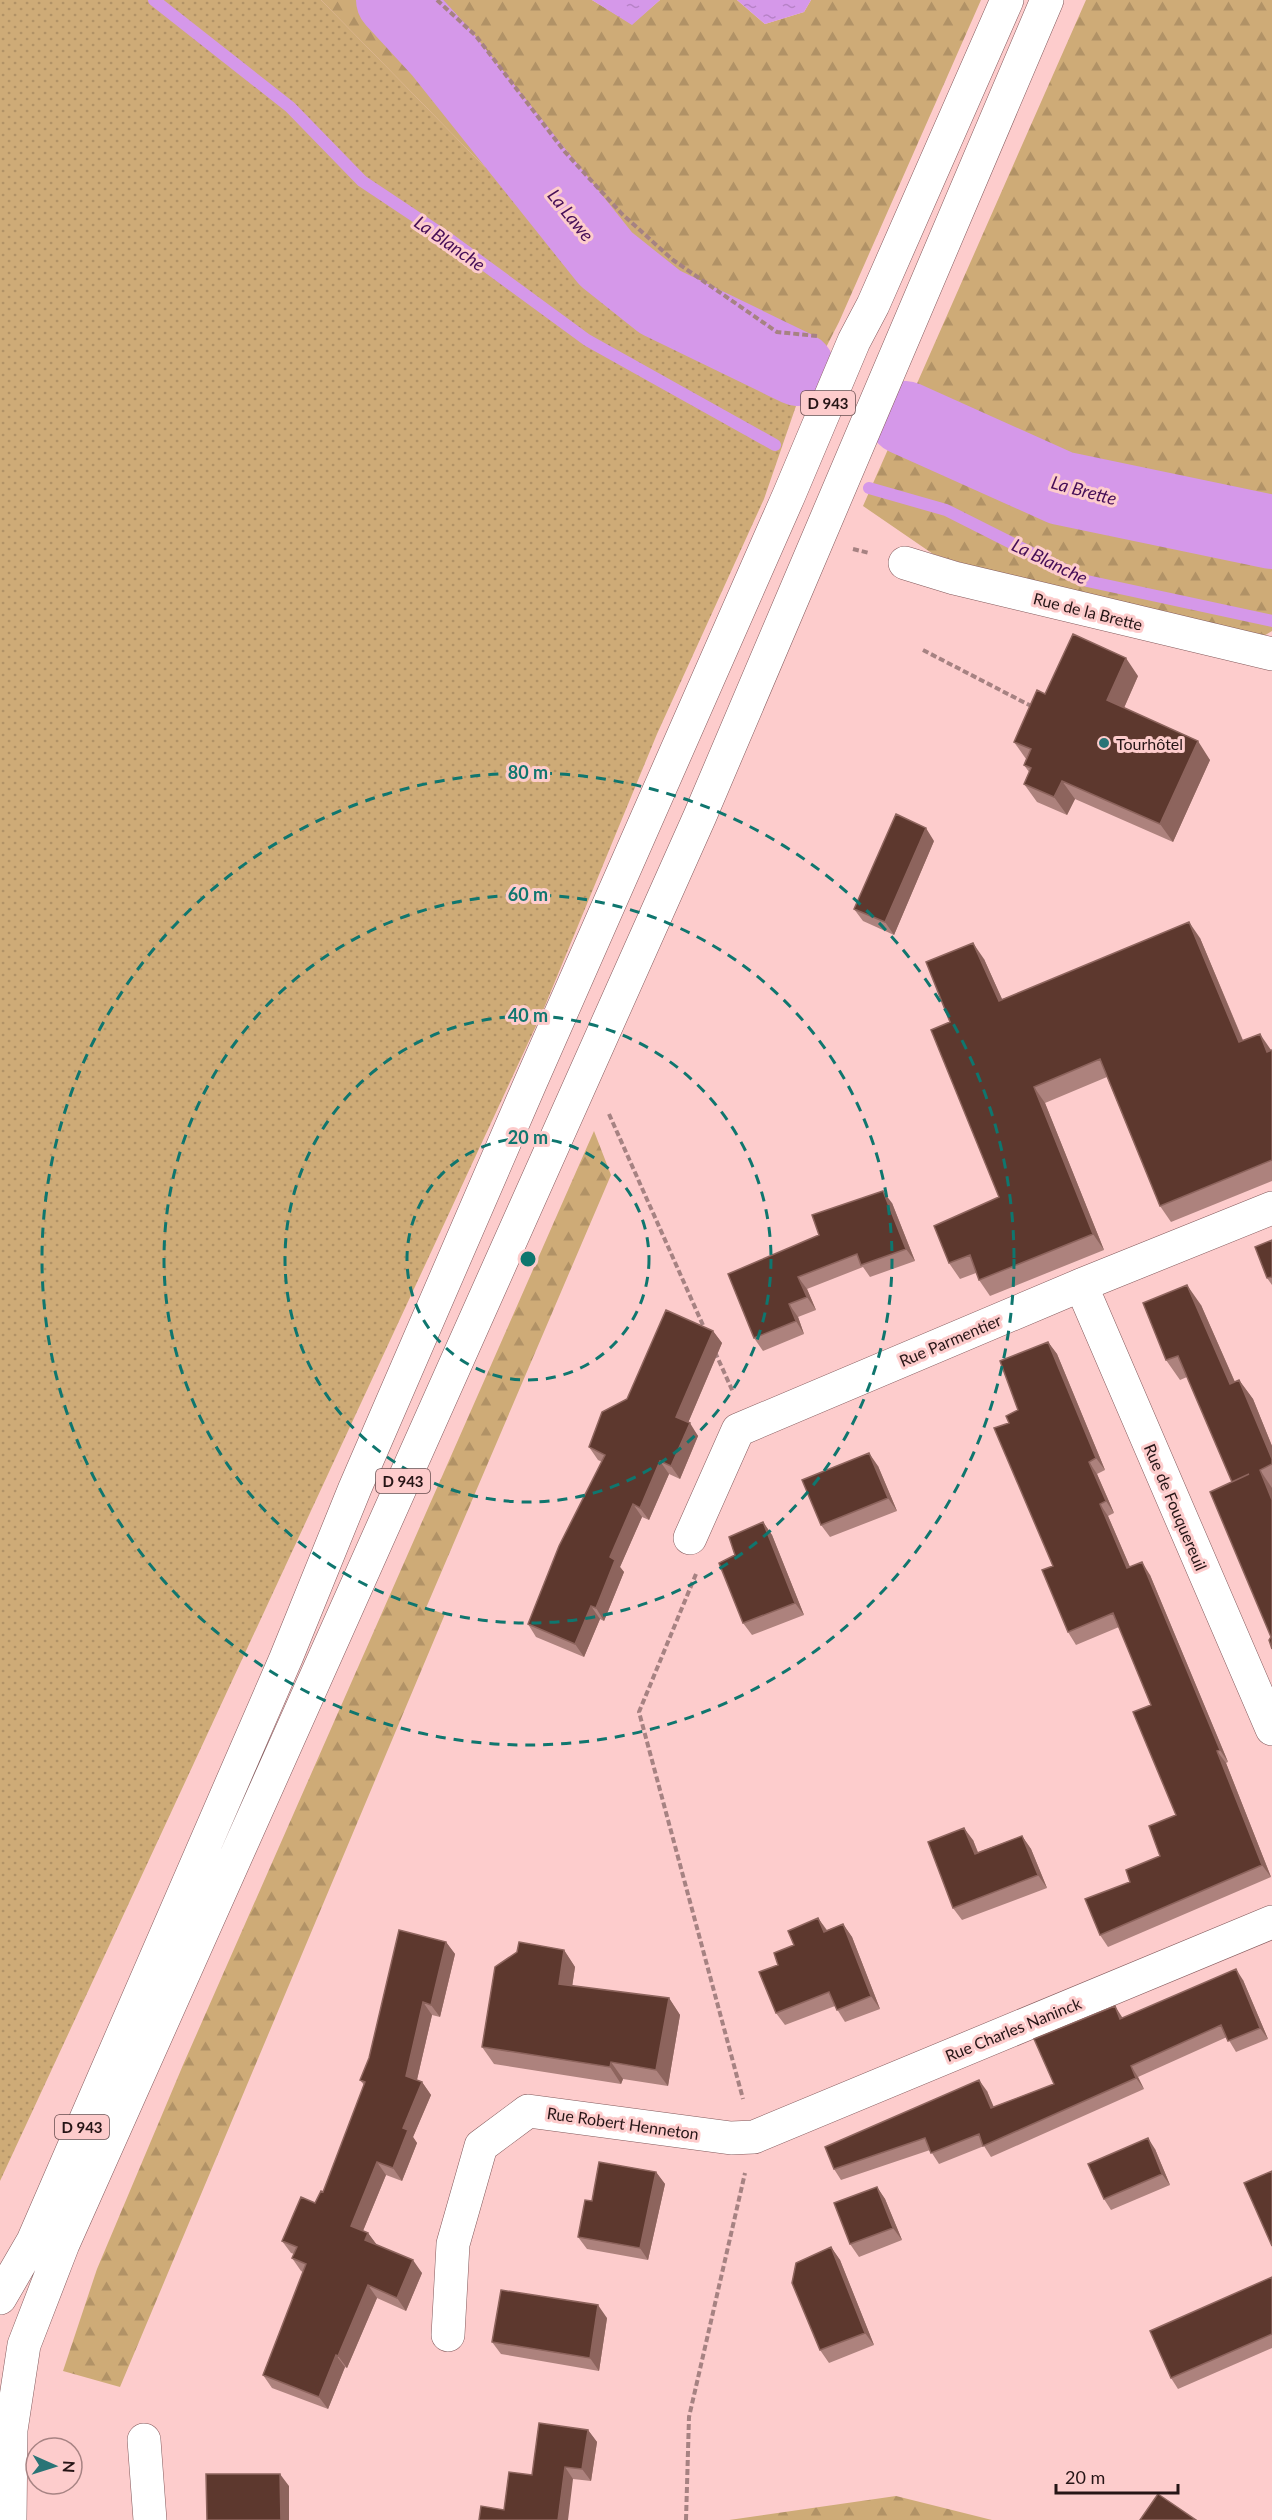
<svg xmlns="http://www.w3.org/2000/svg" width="1272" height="2520" font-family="Lato,sans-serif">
<defs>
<pattern id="grass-dots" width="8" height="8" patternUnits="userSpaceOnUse" patternTransform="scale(1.5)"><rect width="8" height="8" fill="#ceab77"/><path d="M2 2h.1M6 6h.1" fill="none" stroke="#b19266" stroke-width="1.8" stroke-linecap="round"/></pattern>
<pattern id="forest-firs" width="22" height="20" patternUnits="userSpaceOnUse" patternTransform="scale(1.5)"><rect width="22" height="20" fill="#ceab77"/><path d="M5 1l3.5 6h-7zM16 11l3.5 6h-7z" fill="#b19266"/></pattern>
<pattern id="water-ripples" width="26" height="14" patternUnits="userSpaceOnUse" patternTransform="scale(1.5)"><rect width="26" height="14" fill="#d598e9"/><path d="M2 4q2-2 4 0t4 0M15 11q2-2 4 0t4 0" fill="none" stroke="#b782c7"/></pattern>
</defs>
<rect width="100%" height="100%" fill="#fdcccc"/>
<path fill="url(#grass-dots)" d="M 0,0 L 321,0 L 629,314 L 796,406 L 764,499 L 657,734 L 542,1013 L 0,2181 Z"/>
<path fill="url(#forest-firs)" d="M 321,0 L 592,0 L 632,24 L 660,0 L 737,0 L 765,24 L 804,12 L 811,0 L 981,0 L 839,322 L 796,406 L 629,314 Z
M 1086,0 L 1272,0 L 1272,631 L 1262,637 L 1052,591 L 933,554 L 863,506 Z
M 594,1131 L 611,1175 L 426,1608 L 445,1614 L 120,2387 L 63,2371 L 97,2269 L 183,2065 Z
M 896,2496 L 992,2520 L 729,2520 Z"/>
<path fill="url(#water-ripples)" d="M 592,0 L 660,0 L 632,25 Z
M 737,0 L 811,0 L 804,12 L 765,24 Z"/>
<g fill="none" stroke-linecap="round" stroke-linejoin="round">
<path stroke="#d598e9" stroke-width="12" d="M 154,0 L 290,107 L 362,181 L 452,241 L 587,340 L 775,445
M 869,488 L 946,510 L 1087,581 L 1272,621"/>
<path stroke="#d598e9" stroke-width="74" d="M 393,0 L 440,51 L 606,259 L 660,302 L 798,369
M 905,418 L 1061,488 L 1272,532"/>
<defs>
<path id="street" d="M 905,563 L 954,578 L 1272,654
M 1081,1285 L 1272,1729
M 690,1538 L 738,1430 L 1081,1285 L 1272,1208
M 448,2335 L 453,2244 L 481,2146 L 528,2111 L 731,2138 L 754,2137 L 1272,1922
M 144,2440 L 150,2520"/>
<path id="primary" d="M 0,2298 L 33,2241 L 286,1658 L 355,1488 L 529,1086 L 789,495 L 854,341 L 873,305 L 1007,0
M 10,2520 L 11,2430 L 24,2345 L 63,2244 L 700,816 L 1047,0"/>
</defs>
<use href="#street" stroke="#83595b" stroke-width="34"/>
<use href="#primary" stroke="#83595b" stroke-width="34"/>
<path stroke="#a68282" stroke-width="4" stroke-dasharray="6 3" stroke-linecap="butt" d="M 437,0 L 476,36 L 565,152 L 622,214 L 673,260 L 777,332 L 817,336
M 853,549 L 869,553
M 923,650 L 1033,707
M 609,1114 L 706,1332
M 715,1352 L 733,1392
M 696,1574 L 639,1712 L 743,2099
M 686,2520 L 689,2417 L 745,2173"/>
<use href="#street" stroke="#fff" stroke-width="33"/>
<use href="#primary" stroke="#fff" stroke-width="33"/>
</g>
<path fill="#ad827d" d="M 1138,676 L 1124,708 L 1210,760 L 1173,842 L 1075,799 L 1067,815 L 1037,802 L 1024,784 L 1029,772 L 1024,765 L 1026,759 L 1014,742 L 1045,694 Z
M 934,841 L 894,935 L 863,921 L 854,909 Z
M 1200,938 L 1243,1040 L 1272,1050 L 1272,1181 L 1171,1222 L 1160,1206 L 1107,1077 L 1045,1103 L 1104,1250 L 990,1296 L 979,1280 L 976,1273 L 960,1279 L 949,1263 L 999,1197 L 950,1022 L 984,959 L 1002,999 Z
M 892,1203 L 915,1261 L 870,1277 L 863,1267 L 807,1289 L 816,1310 L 798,1317 L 804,1334 L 763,1351 L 754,1338 L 819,1235 Z
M 1272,1240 L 1272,1285 L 1267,1278 Z
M 1201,1305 L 1235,1382 L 1239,1380 L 1253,1399 L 1272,1446 L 1272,1649 L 1271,1637 L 1232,1482 L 1187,1377 L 1180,1380 L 1166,1360 Z
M 713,1331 L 722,1343 L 688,1423 L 698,1436 L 680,1479 L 669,1474 L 649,1520 L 642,1517 L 620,1567 L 624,1572 L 604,1621 L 600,1619 L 584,1657 L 536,1637 L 528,1624 L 602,1462 L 598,1460 L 589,1447 L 627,1399 Z
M 1048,1342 L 1057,1354 L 1105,1470 L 1097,1474 L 1114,1513 L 1108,1516 L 1130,1567 L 1150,1575 L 1228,1762 L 1226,1763 L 1271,1877 L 1108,1947 L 1100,1935 L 1130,1882 L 1160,1856 L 1176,1815 L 1151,1705 L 1119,1627 L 1076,1645 L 1068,1632 L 1053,1566 L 1009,1423 L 1018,1410 Z
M 878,1466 L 897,1511 L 830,1537 L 821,1525 Z
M 763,1522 L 772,1535 L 804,1615 L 752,1635 L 743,1623 L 735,1555 Z
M 1022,1836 L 1031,1849 L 1047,1888 L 962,1920 L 953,1908 L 973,1840 L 978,1852 Z
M 818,1918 L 827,1930 L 843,1924 L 852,1937 L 880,2009 L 845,2022 L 835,2006 L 785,2025 L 776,2013 L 778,1965 L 794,1945 Z
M 446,1942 L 455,1954 L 440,2017 L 432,2015 L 417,2080 L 422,2082 L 431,2095 L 413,2137 L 417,2143 L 402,2181 L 386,2175 L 363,2231 L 368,2233 L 376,2244 L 422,2273 L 406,2311 L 377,2298 L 347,2368 L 345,2367 L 328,2409 L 272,2388 L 263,2375 L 303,2272 L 301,2271 L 292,2258 L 294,2254 L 291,2253 L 282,2241 L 315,2203 L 323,2192 L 364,2085 L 360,2080 Z
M 564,1950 L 575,1967 L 572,1986 L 669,1998 L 680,2015 L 668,2086 L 623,2079 L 621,2084 L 494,2064 L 482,2047 Z
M 1243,1980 L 1268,2039 L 1236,2052 L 1227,2037 L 1138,2077 L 1144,2089 L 991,2157 L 984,2146 L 939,2164 L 930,2150 L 841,2180 L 834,2169 L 987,2091 L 993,2107 L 1054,2084 L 1123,2018 Z
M 1155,2149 L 1170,2185 L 1111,2210 L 1104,2199 Z
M 656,2172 L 665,2184 L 648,2260 L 587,2249 L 578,2237 L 592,2201 Z
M 877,2187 L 885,2199 L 902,2240 L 859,2257 L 850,2244 Z
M 831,2247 L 840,2260 L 874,2345 L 829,2363 L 820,2350 Z
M 1272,2277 L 1272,2348 L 1178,2389 L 1171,2378 Z
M 607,2318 L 599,2371 L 501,2354 L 492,2342 Z
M 588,2430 L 597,2442 L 591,2481 L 573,2479 L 504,2510 L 532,2475 Z"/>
<path fill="#8d645d" d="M 1126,658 L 1138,676 L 1119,719 L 1107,700 Z
M 1198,741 L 1210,760 L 1173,842 L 1160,824 Z
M 1062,781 L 1075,799 L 1067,815 L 1054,797 Z
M 926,828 L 934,841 L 894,935 L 885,922 Z
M 1189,922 L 1200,938 L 1250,1058 L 1239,1042 Z
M 973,943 L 984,959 L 1010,1017 L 999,1001 Z
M 1260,1034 L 1271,1050 L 1272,1053 L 1267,1052 Z
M 1034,1087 L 1045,1103 L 1104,1250 L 1093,1234 Z
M 883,1191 L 892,1203 L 915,1261 L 906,1249 Z
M 798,1277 L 807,1289 L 816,1310 L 807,1297 Z
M 1187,1285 L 1201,1305 L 1244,1403 L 1230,1384 Z
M 789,1304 L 798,1317 L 804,1334 L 796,1321 Z
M 713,1331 L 722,1343 L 685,1430 L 676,1417 Z
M 1048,1342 L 1057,1354 L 1105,1470 L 1096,1458 Z
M 1239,1380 L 1253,1399 L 1272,1446 L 1272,1459 Z
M 690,1423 L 698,1436 L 680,1479 L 671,1466 Z
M 869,1453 L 878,1466 L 897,1511 L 888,1498 Z
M 660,1461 L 669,1474 L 649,1520 L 640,1508 Z
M 1089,1462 L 1097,1474 L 1114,1513 L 1106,1501 Z
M 1260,1470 L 1272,1488 L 1272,1500 Z
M 633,1504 L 642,1517 L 620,1567 L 624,1572 L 604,1621 L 596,1608 L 610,1557 Z
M 1100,1504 L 1108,1516 L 1136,1581 L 1127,1568 Z
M 763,1522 L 772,1535 L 804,1615 L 795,1603 Z
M 1142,1562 L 1150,1575 L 1228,1762 L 1220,1750 Z
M 591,1606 L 600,1619 L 584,1657 L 575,1644 Z
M 1217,1751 L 1226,1763 L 1271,1877 L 1262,1865 Z
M 964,1828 L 973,1840 L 983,1866 L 975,1854 Z
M 1022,1836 L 1031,1849 L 1047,1888 L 1038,1875 Z
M 818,1918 L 827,1931 L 824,1932 Z
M 843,1924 L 852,1937 L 880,2009 L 871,1996 Z
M 446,1942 L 455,1954 L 440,2017 L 431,2005 Z
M 564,1950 L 575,1967 L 570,2001 L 559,1984 Z
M 1236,1969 L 1243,1980 L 1268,2039 L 1260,2028 Z
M 669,1998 L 680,2015 L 668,2086 L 656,2070 Z
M 423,2002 L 432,2015 L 415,2088 L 406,2076 Z
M 1115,2006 L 1122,2017 L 1128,2030 L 1120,2019 Z
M 611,2062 L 623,2079 L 621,2084 L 610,2067 Z
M 1131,2066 L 1138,2077 L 1144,2089 L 1136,2078 Z
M 979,2080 L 987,2091 L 999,2119 L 991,2108 Z
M 422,2082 L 431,2095 L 413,2137 L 417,2143 L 402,2181 L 393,2168 L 403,2128 Z
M 1148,2138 L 1155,2149 L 1170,2185 L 1162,2174 Z
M 377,2162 L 386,2175 L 360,2238 L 351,2226 Z
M 656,2172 L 665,2184 L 648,2260 L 640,2248 Z
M 877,2187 L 885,2199 L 902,2240 L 893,2228 Z
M 368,2233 L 377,2245 L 365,2240 Z
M 831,2247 L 840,2260 L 874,2345 L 865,2333 Z
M 413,2260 L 422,2273 L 406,2311 L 397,2298 Z
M 368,2285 L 377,2298 L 347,2368 L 338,2356 Z
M 598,2305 L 607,2318 L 599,2371 L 590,2358 Z
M 336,2355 L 345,2367 L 328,2409 L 319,2397 Z
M 588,2430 L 597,2442 L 591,2481 L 582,2469 Z
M 565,2467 L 573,2479 L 568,2520 L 558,2520 Z
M 280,2474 L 289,2486 L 289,2520 L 281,2520 Z"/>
<path fill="#5d382e" stroke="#8d645d" stroke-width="1.5" d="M 1073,634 L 1126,658 L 1107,700 L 1198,741 L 1160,824 L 1062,781 L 1054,797 L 1024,784 L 1031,768 L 1024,765 L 1031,749 L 1014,742 L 1037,690 L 1045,694 Z
M 896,814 L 926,828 L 885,922 L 854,909 Z
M 1189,922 L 1239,1042 L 1260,1034 L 1267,1052 L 1272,1050 L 1272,1160 L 1160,1206 L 1100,1059 L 1034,1087 L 1093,1234 L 979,1280 L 970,1255 L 949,1263 L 934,1226 L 999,1197 L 931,1030 L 950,1022 L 926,962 L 973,943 L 999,1001 Z
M 883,1191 L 906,1249 L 861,1265 L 857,1254 L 798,1277 L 807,1297 L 789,1304 L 796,1321 L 754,1338 L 728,1274 L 819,1235 L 812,1215 Z
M 1272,1240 L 1272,1277 L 1267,1278 L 1255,1247 Z
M 1187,1285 L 1230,1384 L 1239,1380 L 1272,1459 L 1272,1464 L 1260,1470 L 1272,1500 L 1272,1649 L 1269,1640 L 1271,1637 L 1210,1492 L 1249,1474 L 1232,1482 L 1178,1356 L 1166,1360 L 1143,1303 Z
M 666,1310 L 713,1331 L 676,1417 L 690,1423 L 671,1466 L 660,1461 L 640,1508 L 633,1504 L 610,1557 L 615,1560 L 596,1608 L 591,1606 L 575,1644 L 528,1624 L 559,1546 L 605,1455 L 589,1447 L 602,1412 L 627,1399 Z
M 1048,1342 L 1096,1458 L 1089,1462 L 1106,1501 L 1100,1504 L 1127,1568 L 1142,1562 L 1220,1750 L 1217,1751 L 1262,1865 L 1100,1935 L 1085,1899 L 1130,1882 L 1126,1870 L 1160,1856 L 1149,1826 L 1176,1815 L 1133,1712 L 1151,1705 L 1113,1613 L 1068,1632 L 1042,1570 L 1053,1566 L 994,1428 L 1009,1423 L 1006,1416 L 1018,1410 L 1000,1361 Z
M 869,1453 L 888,1498 L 821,1525 L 802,1480 Z
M 763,1522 L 795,1603 L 743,1623 L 719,1563 L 735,1555 L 729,1537 Z
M 964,1828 L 975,1854 L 1022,1836 L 1038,1875 L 953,1908 L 928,1842 Z
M 818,1918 L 824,1932 L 843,1924 L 871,1996 L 837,2010 L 829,1992 L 776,2013 L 759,1972 L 778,1965 L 774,1953 L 794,1945 L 788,1931 Z
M 399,1930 L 446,1942 L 431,2005 L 423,2002 L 406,2076 L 422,2082 L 403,2128 L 408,2130 L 393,2168 L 377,2162 L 351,2226 L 368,2233 L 365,2240 L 413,2260 L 397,2298 L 368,2285 L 338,2356 L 336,2355 L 319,2397 L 263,2375 L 306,2264 L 292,2258 L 297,2247 L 282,2241 L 301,2197 L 315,2203 L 321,2191 L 323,2192 L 365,2082 L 360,2080 L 369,2058 Z
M 519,1942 L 564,1950 L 559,1984 L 669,1998 L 656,2070 L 611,2062 L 610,2067 L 482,2047 L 495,1967 L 517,1952 Z
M 1236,1969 L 1260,2028 L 1228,2041 L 1221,2025 L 1131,2066 L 1136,2078 L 983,2146 L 979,2134 L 931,2153 L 925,2138 L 834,2169 L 825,2147 L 979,2080 L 991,2108 L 1054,2084 L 1034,2039 L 1115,2006 L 1120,2019 Z
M 1148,2138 L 1162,2174 L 1104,2199 L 1088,2164 Z
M 599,2162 L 656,2172 L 640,2248 L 578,2237 L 585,2200 L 592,2201 Z
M 1272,2171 L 1272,2246 L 1244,2183 Z
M 877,2187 L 893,2228 L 850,2244 L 834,2203 Z
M 831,2247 L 865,2333 L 820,2350 L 792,2283 L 796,2263 Z
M 1272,2277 L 1272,2334 L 1171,2378 L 1150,2331 Z
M 501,2290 L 598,2305 L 590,2358 L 492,2342 Z
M 539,2423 L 588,2430 L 582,2469 L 565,2467 L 558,2520 L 479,2520 L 481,2506 L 504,2510 L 509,2472 L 532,2475 Z
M 206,2474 L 280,2474 L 281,2520 L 207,2520 Z
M 1158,2494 L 1196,2520 L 1140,2520 Z"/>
<g fill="none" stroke="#0f766e" stroke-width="3" stroke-dasharray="10 8">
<circle cx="528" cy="1259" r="121"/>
<circle cx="528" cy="1259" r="243"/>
<circle cx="528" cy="1259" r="364"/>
<circle cx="528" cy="1259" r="486"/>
</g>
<circle fill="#2a7476" stroke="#fdcccc" stroke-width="2" cx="1104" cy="743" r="6"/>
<g text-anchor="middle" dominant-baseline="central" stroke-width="6" stroke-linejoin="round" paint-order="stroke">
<g fill="#fdcccc" stroke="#664c4d" stroke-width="1.5">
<rect x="801" y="391" width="54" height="24" rx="4.5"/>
<rect x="376" y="1469" width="54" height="24" rx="4.5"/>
<rect x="55" y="2115" width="54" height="24" rx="4.5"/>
</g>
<g font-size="15" font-weight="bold" fill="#261516">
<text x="828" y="403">D 943</text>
<text x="403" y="1481">D 943</text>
<text x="82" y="2127">D 943</text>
</g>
<g font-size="16" fill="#261516" stroke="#fdcccc">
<text transform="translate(1088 611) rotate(14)">Rue de la Brette</text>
<text transform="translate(950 1340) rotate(-23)">Rue Parmentier</text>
<text transform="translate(1176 1507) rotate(67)">Rue de Fouquereuil</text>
<text transform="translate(1013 2029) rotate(-22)">Rue Charles Naninck</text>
<text transform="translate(623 2123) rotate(8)">Rue Robert Henneton</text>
</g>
<g font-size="16" fill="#261516" stroke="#fdcccc" text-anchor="start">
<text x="1116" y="743">Tourhôtel</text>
</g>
<g font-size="18" font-style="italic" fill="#460e57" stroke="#fdcccc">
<text transform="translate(571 215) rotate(51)">La Lawe</text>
<text transform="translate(450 243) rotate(35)">La Blanche</text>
<text transform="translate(1084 490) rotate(15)">La Brette</text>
<text transform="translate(1050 561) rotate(26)">La Blanche</text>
</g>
</g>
<circle cx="528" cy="1259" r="9" fill="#0f766e" stroke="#fdcccc" stroke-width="3"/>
<g font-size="18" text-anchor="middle" font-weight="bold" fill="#0f766e" stroke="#fdcccc" stroke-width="6" stroke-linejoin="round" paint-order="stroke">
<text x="528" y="779">80 m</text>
<text x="528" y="901">60 m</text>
<text x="528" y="1022">40 m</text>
<text x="528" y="1144">20 m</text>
</g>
<g transform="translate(54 2466) rotate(93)"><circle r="28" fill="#fdcccc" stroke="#a78383" stroke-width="1.5"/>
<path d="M0-4.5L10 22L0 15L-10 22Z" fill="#2a7476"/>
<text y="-9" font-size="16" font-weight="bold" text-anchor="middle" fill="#261516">N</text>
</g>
<path d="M1056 2484v9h122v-9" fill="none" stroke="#261516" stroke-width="3"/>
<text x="1065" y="2484" font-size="18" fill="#261516" stroke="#fdcccc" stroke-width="4.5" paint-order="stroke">20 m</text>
</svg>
